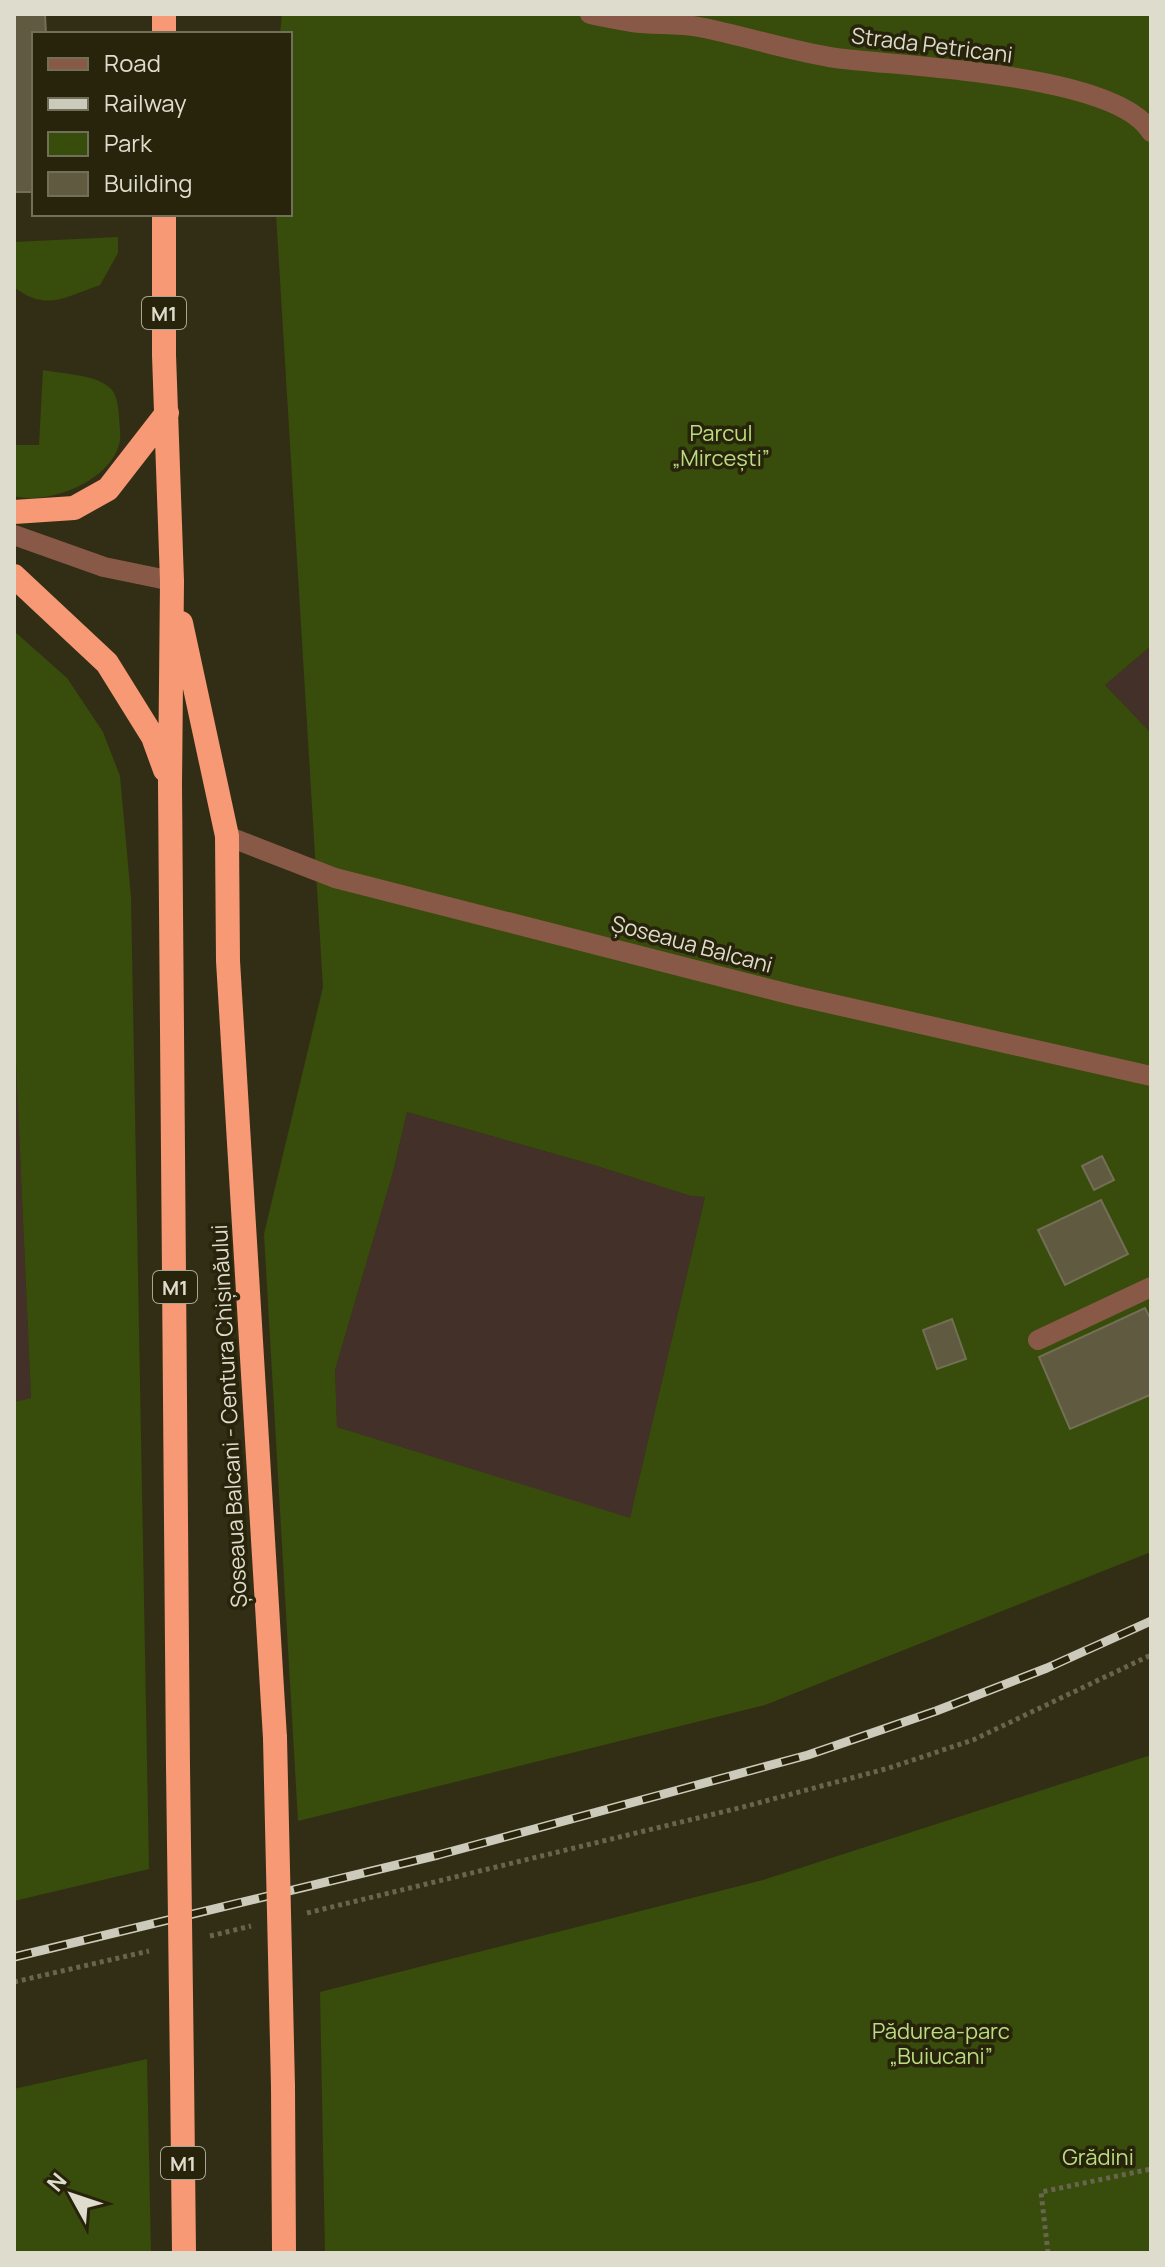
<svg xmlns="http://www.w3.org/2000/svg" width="1165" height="2267" font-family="Manrope,sans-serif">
<rect width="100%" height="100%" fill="#322e15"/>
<path fill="#423029" d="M 1151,646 L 1151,733 L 1105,685 Z
M 14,1019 L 31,1398 L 14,1402 Z
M 407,1112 L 594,1165 L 691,1196 L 705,1197 L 630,1519 L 337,1427 L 335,1370 L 393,1172 Z"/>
<path fill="#384c0b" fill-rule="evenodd" d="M 282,14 L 1151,14 L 1151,646 L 1105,685 L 1151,733 L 1151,1552 L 765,1705 L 298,1821 L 264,1234 L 323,987 L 276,214 L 290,214 L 290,34 L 280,34 ZM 407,1112 L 594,1165 L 691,1196 L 705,1197 L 630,1518 L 337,1427 L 335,1370 L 393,1172 Z
M 118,237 L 118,253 L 100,285 C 65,297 46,312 14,287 L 14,242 Z
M 43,370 C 62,374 94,374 109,387 C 117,393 118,406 119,416 C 119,423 121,433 120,440 C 114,480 48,506 14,496 L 14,445 L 39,445 Z
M 14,631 L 67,678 L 103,732 L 120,776 L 131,897 L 149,1869 L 14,1901 L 14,1402 L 31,1398 L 14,1019 Z
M 1151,1755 L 1151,2253 L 325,2253 L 320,1992 L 763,1880 Z
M 147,2059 L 151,2253 L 14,2253 L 14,2089 Z"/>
<path fill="#5f5a40" stroke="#736f54" stroke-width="2" d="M 14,14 L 45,14 L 46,34 L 34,34 L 34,192 L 14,192 Z
M 1102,1156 L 1114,1180 L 1094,1190 L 1082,1166 Z
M 1101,1200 L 1128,1254 L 1065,1285 L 1038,1230 Z
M 1145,1308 L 1151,1320 L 1151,1396 L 1150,1395 L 1070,1429 L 1039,1357 Z
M 952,1319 L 966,1359 L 937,1369 L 923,1330 Z"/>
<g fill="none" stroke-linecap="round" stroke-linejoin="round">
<path stroke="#68654f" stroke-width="5" stroke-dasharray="4 4" stroke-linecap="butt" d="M 307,1913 L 743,1807 L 889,1768 L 973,1740 L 1151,1655
M 210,1936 L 251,1926
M 14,1982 L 149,1951
M 1048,2253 L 1041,2192 L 1151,2169"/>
<path stroke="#895947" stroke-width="20" d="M 590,14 C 604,17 618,20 632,22 C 654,25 677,23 699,27 C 745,36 790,51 836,58 C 903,67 1116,73 1151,132
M 14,535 L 104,567 L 172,581
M 227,836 L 335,878 L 797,996 L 1151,1076
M 1038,1340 L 1151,1287"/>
<path stroke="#f79975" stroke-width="24" d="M 164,14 L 164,34
M 164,214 L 164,355 L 172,581 L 170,785 L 178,1767
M 14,512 L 74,508 L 108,489 L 167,413
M 14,576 L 107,663 L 153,737 L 165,770
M 181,623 L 227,836 L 228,961 L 275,1738
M 182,2073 L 184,2253
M 283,2087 L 284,2253"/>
<defs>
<path id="rail" d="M 14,1957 L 438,1855 L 808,1755 L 936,1711 L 1047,1668 L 1151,1621"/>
</defs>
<use href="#rail" stroke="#cccaba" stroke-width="9"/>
<use href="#rail" stroke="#28240b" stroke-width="6" stroke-dasharray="18" stroke-linecap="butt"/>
<path stroke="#f79975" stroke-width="24" d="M 275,1738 L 283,2087
M 178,1767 L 182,2073"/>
</g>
<g text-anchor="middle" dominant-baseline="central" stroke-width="7" stroke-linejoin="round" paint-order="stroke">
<g fill="#28240b" stroke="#a7a593" stroke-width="2">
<rect x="142" y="297" width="44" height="32" rx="6"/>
<rect x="153" y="1271" width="44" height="32" rx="6"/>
<rect x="161" y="2147" width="44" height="32" rx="6"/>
</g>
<g font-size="20" font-weight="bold" fill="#dedccd">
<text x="164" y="313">M1</text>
<text x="175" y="1287">M1</text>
<text x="183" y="2163">M1</text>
</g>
<g font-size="22" fill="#dedccd" stroke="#28240b">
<text transform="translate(932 45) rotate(7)">Strada Petricani</text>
<text transform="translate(692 944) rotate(15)">Șoseaua Balcani</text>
<text transform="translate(229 1416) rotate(-93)">Șoseaua Balcani - Centura Chișinăului</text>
</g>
<g font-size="22" fill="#badd81" stroke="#28240b">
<text x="721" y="433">Parcul<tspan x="721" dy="25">„Mircești”</tspan></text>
<text x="941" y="2031">Pădurea-parc<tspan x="941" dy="25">„Buiucani”</tspan></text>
<text x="1098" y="2157">Grădini</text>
</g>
</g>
<rect width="1165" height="2267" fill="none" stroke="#dedccd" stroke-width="32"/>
<rect x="32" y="32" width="260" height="184" fill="#28240b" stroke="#716e59" stroke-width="2"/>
<rect x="48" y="58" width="40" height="12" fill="#895947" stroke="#716e59" stroke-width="2"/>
<text x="104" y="72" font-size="24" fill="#dedccd">Road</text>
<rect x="48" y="98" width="40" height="12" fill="#cccaba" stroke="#716e59" stroke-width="2"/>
<text x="104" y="112" font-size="24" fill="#dedccd">Railway</text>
<rect x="48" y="132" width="40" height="24" fill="#384c0b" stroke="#716e59" stroke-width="2"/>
<text x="104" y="152" font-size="24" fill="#dedccd">Park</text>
<rect x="48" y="172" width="40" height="24" fill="#5f5a40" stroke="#716e59" stroke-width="2"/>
<text x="104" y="192" font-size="24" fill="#dedccd">Building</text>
<g transform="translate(72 2195) rotate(310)" stroke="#28240b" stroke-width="6" paint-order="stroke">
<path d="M0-6L14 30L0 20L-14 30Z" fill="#dedccd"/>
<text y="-12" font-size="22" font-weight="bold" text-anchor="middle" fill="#dedccd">N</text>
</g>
</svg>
